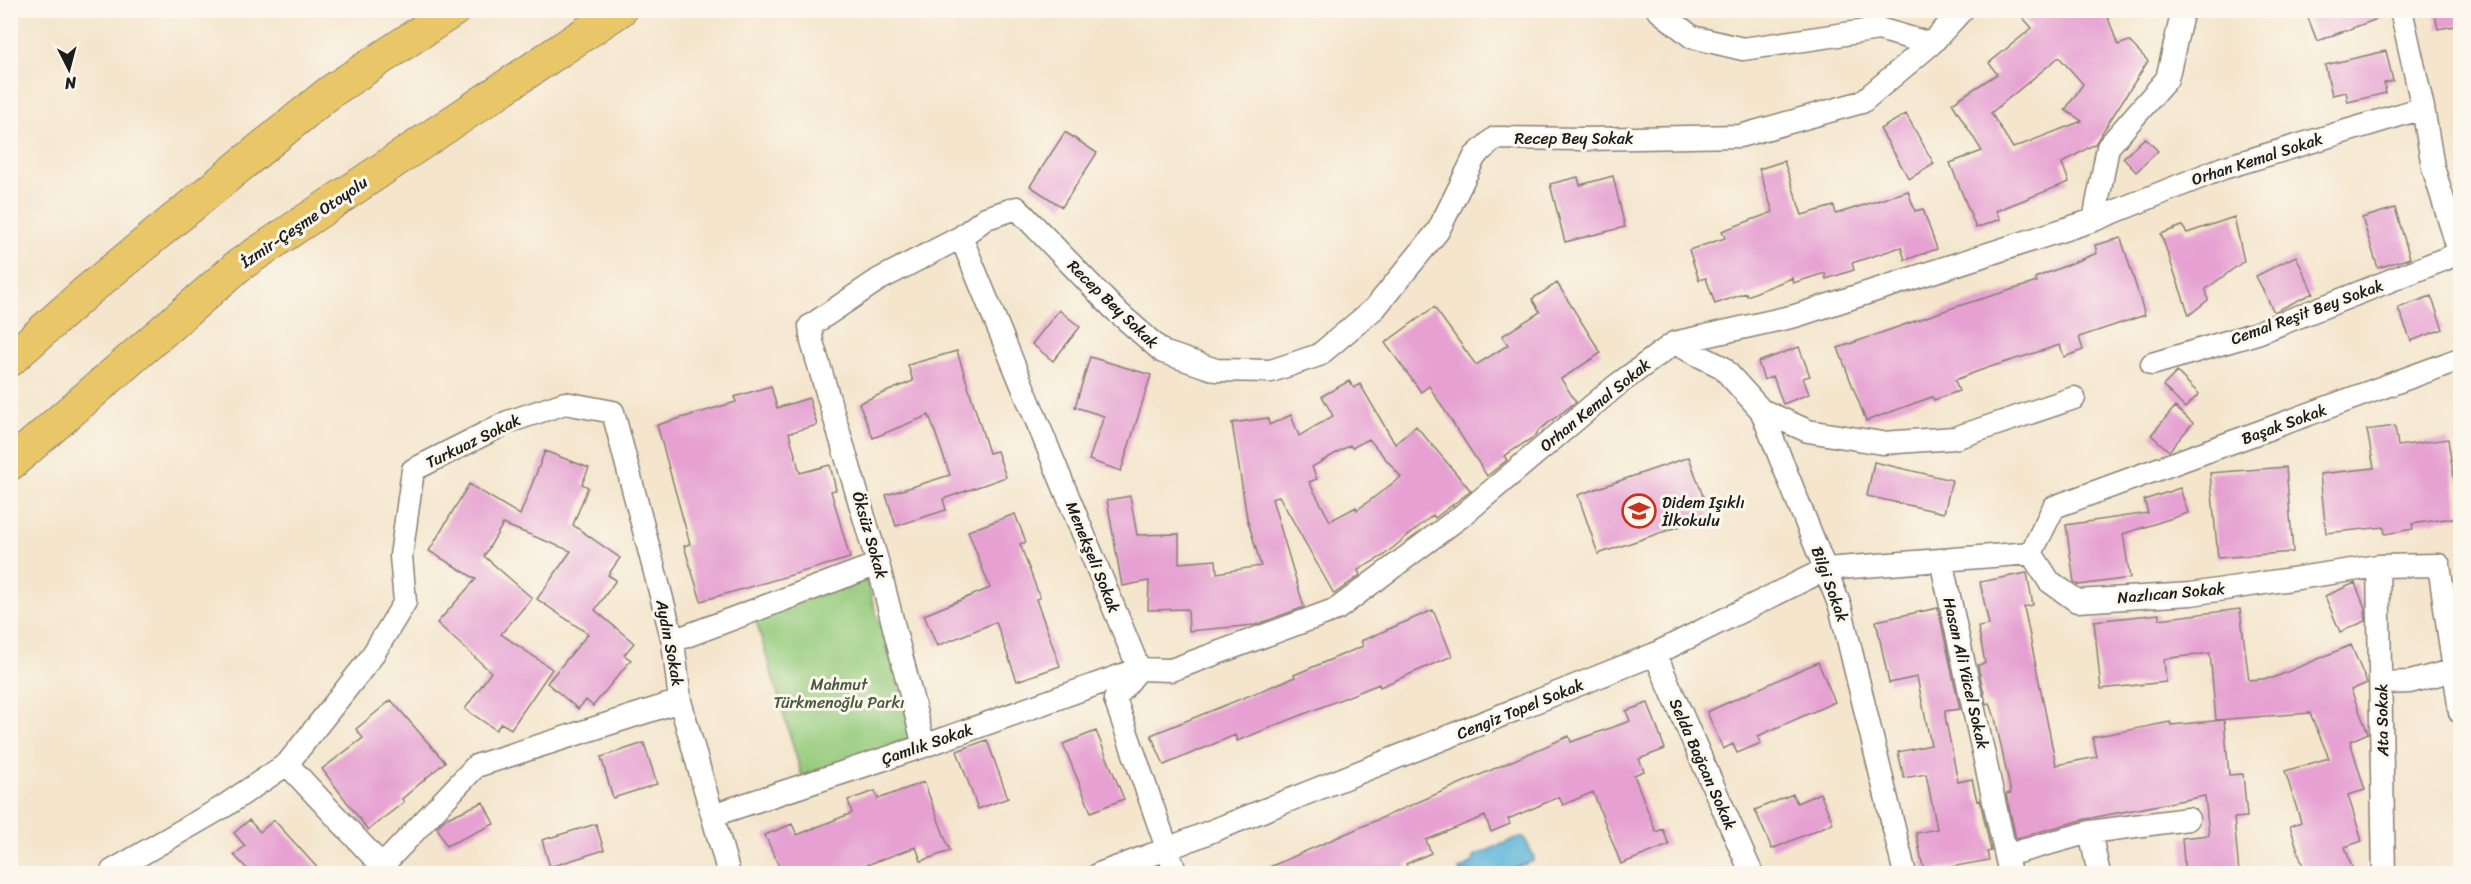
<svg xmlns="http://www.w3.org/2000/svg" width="2471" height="884" font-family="Sriracha,sans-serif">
<rect width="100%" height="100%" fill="#fbf7ec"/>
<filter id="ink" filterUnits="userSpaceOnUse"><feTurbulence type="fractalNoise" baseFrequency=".0167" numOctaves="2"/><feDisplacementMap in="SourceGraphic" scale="12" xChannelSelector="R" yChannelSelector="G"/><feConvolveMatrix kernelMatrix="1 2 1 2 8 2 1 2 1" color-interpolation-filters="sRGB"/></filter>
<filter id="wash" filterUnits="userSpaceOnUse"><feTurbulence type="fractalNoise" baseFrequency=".008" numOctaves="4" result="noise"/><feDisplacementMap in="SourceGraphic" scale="24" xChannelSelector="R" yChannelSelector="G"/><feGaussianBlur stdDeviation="1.35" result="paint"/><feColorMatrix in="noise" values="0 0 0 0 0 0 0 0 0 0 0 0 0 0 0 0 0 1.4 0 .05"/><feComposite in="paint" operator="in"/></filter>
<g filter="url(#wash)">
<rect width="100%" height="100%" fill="#f4e5cc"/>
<path fill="#95cb7d" stroke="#58744c" stroke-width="1.5" d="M 865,577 L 914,737 L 802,776 L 755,617 Z"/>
<path fill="#5eb5da" stroke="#3d687b" stroke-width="1.5" d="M 1519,837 L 1524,837 L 1534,857 L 1533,861 L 1504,873 L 1460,873 L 1459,870 L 1473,862 L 1474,856 Z"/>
<g id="blocks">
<path fill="#e6a1d2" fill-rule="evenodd" d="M 2016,10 L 2105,10 L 2118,45 L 2129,41 L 2148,61 L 2095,144 L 2062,163 L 2069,182 L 1996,211 L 2000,219 L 1976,228 L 1950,163 L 1982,151 L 1952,103 L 1997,74 L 1989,63 L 2032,28 ZM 2059,57 L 2083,84 L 2065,110 L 2082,121 L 2013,148 L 1991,113 Z
M 2305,10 L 2388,10 L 2388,15 L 2317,41 Z
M 2434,10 L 2460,10 L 2460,25 L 2438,29 Z
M 2386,51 L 2393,81 L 2384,83 L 2386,93 L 2348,102 L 2346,92 L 2332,95 L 2325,65 Z
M 1906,114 L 1934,164 L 1909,179 L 1880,129 Z
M 1065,132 L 1097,153 L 1062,207 L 1030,186 Z
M 2145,138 L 2158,151 L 2136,172 L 2123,158 Z
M 1784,161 L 1802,215 L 1834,206 L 1836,214 L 1908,191 L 1915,211 L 1923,209 L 1937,249 L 1905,260 L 1901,247 L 1852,263 L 1854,270 L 1826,279 L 1825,273 L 1793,283 L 1792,278 L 1747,296 L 1746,293 L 1715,304 L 1706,278 L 1699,280 L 1689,250 L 1725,238 L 1722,231 L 1773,212 L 1759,169 Z
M 1613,176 L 1625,227 L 1565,242 L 1550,184 L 1578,177 L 1580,185 Z
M 2395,208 L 2410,258 L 2378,268 L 2362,218 Z
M 2234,217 L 2244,261 L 2206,289 L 2208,300 L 2189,315 L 2161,234 L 2182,226 L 2187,233 Z
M 2121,238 L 2145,315 L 2079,337 L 2083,350 L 2064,357 L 2060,345 L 1984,369 L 1955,380 L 1959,391 L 1934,400 L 1932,397 L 1866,421 L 1838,348 L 1955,307 L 2037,282 L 2035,278 L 2097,253 L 2095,245 Z
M 2296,256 L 2313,293 L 2274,312 L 2256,276 Z
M 1557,283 L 1601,353 L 1561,379 L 1576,402 L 1539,430 L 1535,436 L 1504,456 L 1507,460 L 1487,476 L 1429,386 L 1421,392 L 1385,343 L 1434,307 L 1476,365 L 1508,345 L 1502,336 L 1540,312 L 1532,299 Z
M 2431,296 L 2443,329 L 2411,341 L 2398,308 Z
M 1059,310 L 1080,327 L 1053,361 L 1032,344 Z
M 1799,347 L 1810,376 L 1803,378 L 1809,394 L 1783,404 L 1773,376 L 1764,380 L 1758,362 Z
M 957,351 L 989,453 L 997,451 L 1006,477 L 943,499 L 946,510 L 896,526 L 886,495 L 950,475 L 929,415 L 873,438 L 859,403 L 913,381 L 908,365 Z
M 1090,357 L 1151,375 L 1121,471 L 1089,460 L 1104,416 L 1075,407 Z
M 2177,372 L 2199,394 L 2185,408 L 2163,386 Z
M 1349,381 L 1354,388 L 1360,384 L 1395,444 L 1416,426 L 1471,491 L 1435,518 L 1433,515 L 1383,556 L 1358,570 L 1360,575 L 1334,594 L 1279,496 L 1272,499 L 1304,607 L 1255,625 L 1189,631 L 1188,609 L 1148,610 L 1149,581 L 1122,586 L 1107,500 L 1130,496 L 1137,535 L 1179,534 L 1179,563 L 1216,560 L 1217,573 L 1261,566 L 1247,518 L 1232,423 L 1268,418 L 1269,425 L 1291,415 L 1299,436 L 1333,416 L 1322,396 ZM 1369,439 L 1401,477 L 1357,510 L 1356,507 L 1330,521 L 1309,482 L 1317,479 L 1312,467 L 1350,445 L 1352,448 Z
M 771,386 L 777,408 L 809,398 L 817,425 L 789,433 L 800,473 L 830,465 L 836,490 L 831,491 L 850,558 L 701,601 L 684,546 L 690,544 L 657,425 L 736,402 L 734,397 Z
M 2175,407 L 2193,423 L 2169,451 L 2151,435 Z
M 2395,426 L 2398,446 L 2448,439 L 2459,517 L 2412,524 L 2413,529 L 2385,534 L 2384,527 L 2326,533 L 2320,474 L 2374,468 L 2367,430 Z
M 545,451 L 589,468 L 582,484 L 588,487 L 573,525 L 620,558 L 608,575 L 616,580 L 595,610 L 634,643 L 624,655 L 631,660 L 593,706 L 586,700 L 578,709 L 547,683 L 588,634 L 537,599 L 571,551 L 503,524 L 484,556 L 532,598 L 501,634 L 552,669 L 511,729 L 501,723 L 496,730 L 465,709 L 491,672 L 437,623 L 476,579 L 429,551 L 469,484 L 520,515 Z
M 1689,457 L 1710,516 L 1598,554 L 1578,495 Z
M 1874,462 L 1952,480 L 1944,513 L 1867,496 Z
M 2286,467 L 2293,552 L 2218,558 L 2210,473 Z
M 2180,488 L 2188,513 L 2123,534 L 2130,578 L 2079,585 L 2074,582 L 2066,525 L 2148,513 L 2144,500 Z
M 1015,514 L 1026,542 L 1020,544 L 1040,598 L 1036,599 L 1060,666 L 1017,681 L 996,622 L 937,646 L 924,615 L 990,588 L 968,531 Z
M 2027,573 L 2033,605 L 2024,607 L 2056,765 L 2097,757 L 2093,737 L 2170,722 L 2171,725 L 2224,720 L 2229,775 L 2243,774 L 2247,817 L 2234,818 L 2239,873 L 2185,873 L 2182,838 L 2209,835 L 2205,796 L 2086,819 L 2016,838 L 2006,794 L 2011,793 L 1995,718 L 1990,703 L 1986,704 L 1978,665 L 1985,663 L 1978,627 L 1989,625 L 1980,582 Z
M 2355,583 L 2365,608 L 2366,621 L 2340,632 L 2325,596 Z
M 1938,608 L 1960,709 L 1945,711 L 1945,716 L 1958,782 L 1972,779 L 1977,801 L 1980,800 L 1991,851 L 1987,852 L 1989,860 L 1924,872 L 1916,833 L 1937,829 L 1926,774 L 1904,778 L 1898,752 L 1931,745 L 1917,677 L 1889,683 L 1876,621 Z
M 2240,609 L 2249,680 L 2273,678 L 2351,645 L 2367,683 L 2351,690 L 2368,733 L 2350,741 L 2365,790 L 2348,795 L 2362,841 L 2345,847 L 2354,873 L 2305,873 L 2290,826 L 2301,822 L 2285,771 L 2329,758 L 2310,713 L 2216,720 L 2210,653 L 2164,659 L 2166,682 L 2101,689 L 2094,621 L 2159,614 L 2159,619 Z
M 1433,610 L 1452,656 L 1380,687 L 1379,684 L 1237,741 L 1235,735 L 1164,765 L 1151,735 L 1295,677 L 1294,675 L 1363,646 L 1361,641 Z
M 1818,662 L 1835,702 L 1758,736 L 1761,743 L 1737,753 L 1733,744 L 1723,749 L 1707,712 Z
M 391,700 L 445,762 L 402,799 L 404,802 L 368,830 L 322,769 L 363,738 L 356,729 Z
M 1648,703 L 1665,749 L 1639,759 L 1644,771 L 1634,775 L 1656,832 L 1663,829 L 1669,845 L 1621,864 L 1593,792 L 1563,805 L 1559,797 L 1508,819 L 1510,824 L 1491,832 L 1485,816 L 1426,840 L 1431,853 L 1406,864 L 1410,873 L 1256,873 L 1569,736 L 1571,742 L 1630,721 L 1626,711 Z
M 1096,731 L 1124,799 L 1091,812 L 1063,744 Z
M 987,740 L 1008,798 L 978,809 L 957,751 Z
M 644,743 L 657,784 L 613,798 L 601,757 Z
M 924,782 L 950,851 L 921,861 L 916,847 L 861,867 L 864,873 L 782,873 L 765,835 L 792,824 L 797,835 L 852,813 L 848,800 L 875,791 L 878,799 Z
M 1820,793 L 1833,823 L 1772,849 L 1755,810 L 1793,794 L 1797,803 Z
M 483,802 L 494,824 L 446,846 L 437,827 L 445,819 Z
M 249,820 L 260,832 L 274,820 L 322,873 L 251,873 L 234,855 L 245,846 L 234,833 Z
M 596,824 L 604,850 L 550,867 L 542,840 Z"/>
</g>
</g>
<g filter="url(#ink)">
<use href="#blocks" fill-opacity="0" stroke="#888074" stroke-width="1.5"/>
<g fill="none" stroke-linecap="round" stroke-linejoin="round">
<defs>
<path id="street" d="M 1658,10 L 1692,37 L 1743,49 L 1879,29 L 1931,44
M 2401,10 L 2423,108 L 2433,167 L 2460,255
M 2094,220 L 2223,168 L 2423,108
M 961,237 L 1139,669 L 1115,699 L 1176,874
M 1674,343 L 1722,367 L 1761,410 L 1840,606 L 1905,874
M 2460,359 L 2054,507 L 2031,553 L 2049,581 L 2077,601 L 2191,594 L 2378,566 L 2439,565 L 2460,712
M 2152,364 L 2257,333 L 2460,253
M 1761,410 L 1808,431 L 1882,443 L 1955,438 L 2074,398
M 2378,566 L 2384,874
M 673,641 L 878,564
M 1655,654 L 1752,874
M 2382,683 L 2410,682 L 2454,670
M 924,746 L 878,564 L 812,342 L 810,326 L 878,280 L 961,237 L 986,218 L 1017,208 L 1113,308 L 1163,352 L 1216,370 L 1271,371 L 1319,355 L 1375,308 L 1438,231 L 1475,156 L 1495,138 L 1585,139 L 1740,136 L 1862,102 L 1931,44 L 1962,10
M 287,764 L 382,866 L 378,874
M 713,815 L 924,746 L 1139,669 L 1171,670 L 1337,609 L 1464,514 L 1617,385 L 1674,343 L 1795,316 L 2094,220 L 2108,147 L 2167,79 L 2183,10
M 2090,832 L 2099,874
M 2007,855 L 2090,832 L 2188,819
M 382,866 L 476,766 L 680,701
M 112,871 L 223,807 L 287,764 L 370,659 L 405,602 L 401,556 L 413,470 L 508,422 L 565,403 L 613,412 L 673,641 L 680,701 L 729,874
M 1099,874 L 1167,849 L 1655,654 L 1826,569 L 1941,560
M 2010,874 L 1941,560 L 2031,553"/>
<path id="highway" d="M 10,360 L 86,292 L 330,92 L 454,10
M 10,464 L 238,266 L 620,10"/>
</defs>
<use href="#street" stroke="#888074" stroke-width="25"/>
<use href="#highway" stroke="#888074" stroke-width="35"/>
<use href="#street" stroke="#fff" stroke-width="22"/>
<use href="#highway" stroke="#e9c769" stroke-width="33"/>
</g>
</g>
<defs>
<symbol id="school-ring" viewBox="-11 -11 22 22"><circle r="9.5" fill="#fbf7ec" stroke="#c8321e" stroke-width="1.5"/><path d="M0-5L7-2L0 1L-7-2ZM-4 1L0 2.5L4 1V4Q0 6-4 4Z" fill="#c8321e"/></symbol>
</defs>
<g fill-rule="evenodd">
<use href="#school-ring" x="1620" y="492" width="38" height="38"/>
</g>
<g text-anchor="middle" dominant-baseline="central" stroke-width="6" stroke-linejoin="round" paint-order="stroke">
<g font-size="16" fill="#1c1c1c" stroke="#fbf7ec">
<text x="1574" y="138">Recep Bey Sokak</text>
<text transform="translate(2257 159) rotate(-18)">Orhan Kemal Sokak</text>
<text transform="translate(304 222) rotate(-34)">İzmir-Çeşme Otoyolu</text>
<text transform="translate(1113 304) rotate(44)">Recep Bey Sokak</text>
<text transform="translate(2307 312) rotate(-20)">Cemal Reşit Bey Sokak</text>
<text transform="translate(1595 405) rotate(-39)">Orhan Kemal Sokak</text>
<text transform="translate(2284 424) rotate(-20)">Başak Sokak</text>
<text transform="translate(473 441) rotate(-26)">Turkuaz Sokak</text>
<text transform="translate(870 535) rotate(74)">Öksüz Sokak</text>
<text transform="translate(1093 557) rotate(68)">Menekşeli Sokak</text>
<text transform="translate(1830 584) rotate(70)">Bilgi Sokak</text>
<text transform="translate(2171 593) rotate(-5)">Nazlıcan Sokak</text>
<text transform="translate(670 643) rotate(79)">Aydın Sokak</text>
<text transform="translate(1966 673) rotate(77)">Hasan Ali Yücel Sokak</text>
<text transform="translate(1520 709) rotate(-22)">Cengiz Topel Sokak</text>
<text transform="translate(2382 720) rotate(-91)">Ata Sokak</text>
<text transform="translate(927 744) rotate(-19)">Çamlık Sokak</text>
<text transform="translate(1703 764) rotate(66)">Selda Bağcan Sokak</text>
</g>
<g font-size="16" fill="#1c1c1c" stroke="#fbf7ec" text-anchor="start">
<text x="1662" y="502">Didem Işıklı<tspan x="1662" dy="18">İlkokulu</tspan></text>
</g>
<g font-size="16" fill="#46593e" stroke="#fbf7ec">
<text x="839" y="684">Mahmut<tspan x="839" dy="18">Türkmenoğlu Parkı</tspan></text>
</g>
</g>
<rect width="2471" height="884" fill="none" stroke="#fbf7ec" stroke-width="36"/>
<g transform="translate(69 69) rotate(174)" stroke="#fbf7ec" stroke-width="4.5" paint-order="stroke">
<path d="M0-4.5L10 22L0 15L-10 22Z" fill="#1c1c1c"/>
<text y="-9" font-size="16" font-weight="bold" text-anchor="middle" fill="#1c1c1c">N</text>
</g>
</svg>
